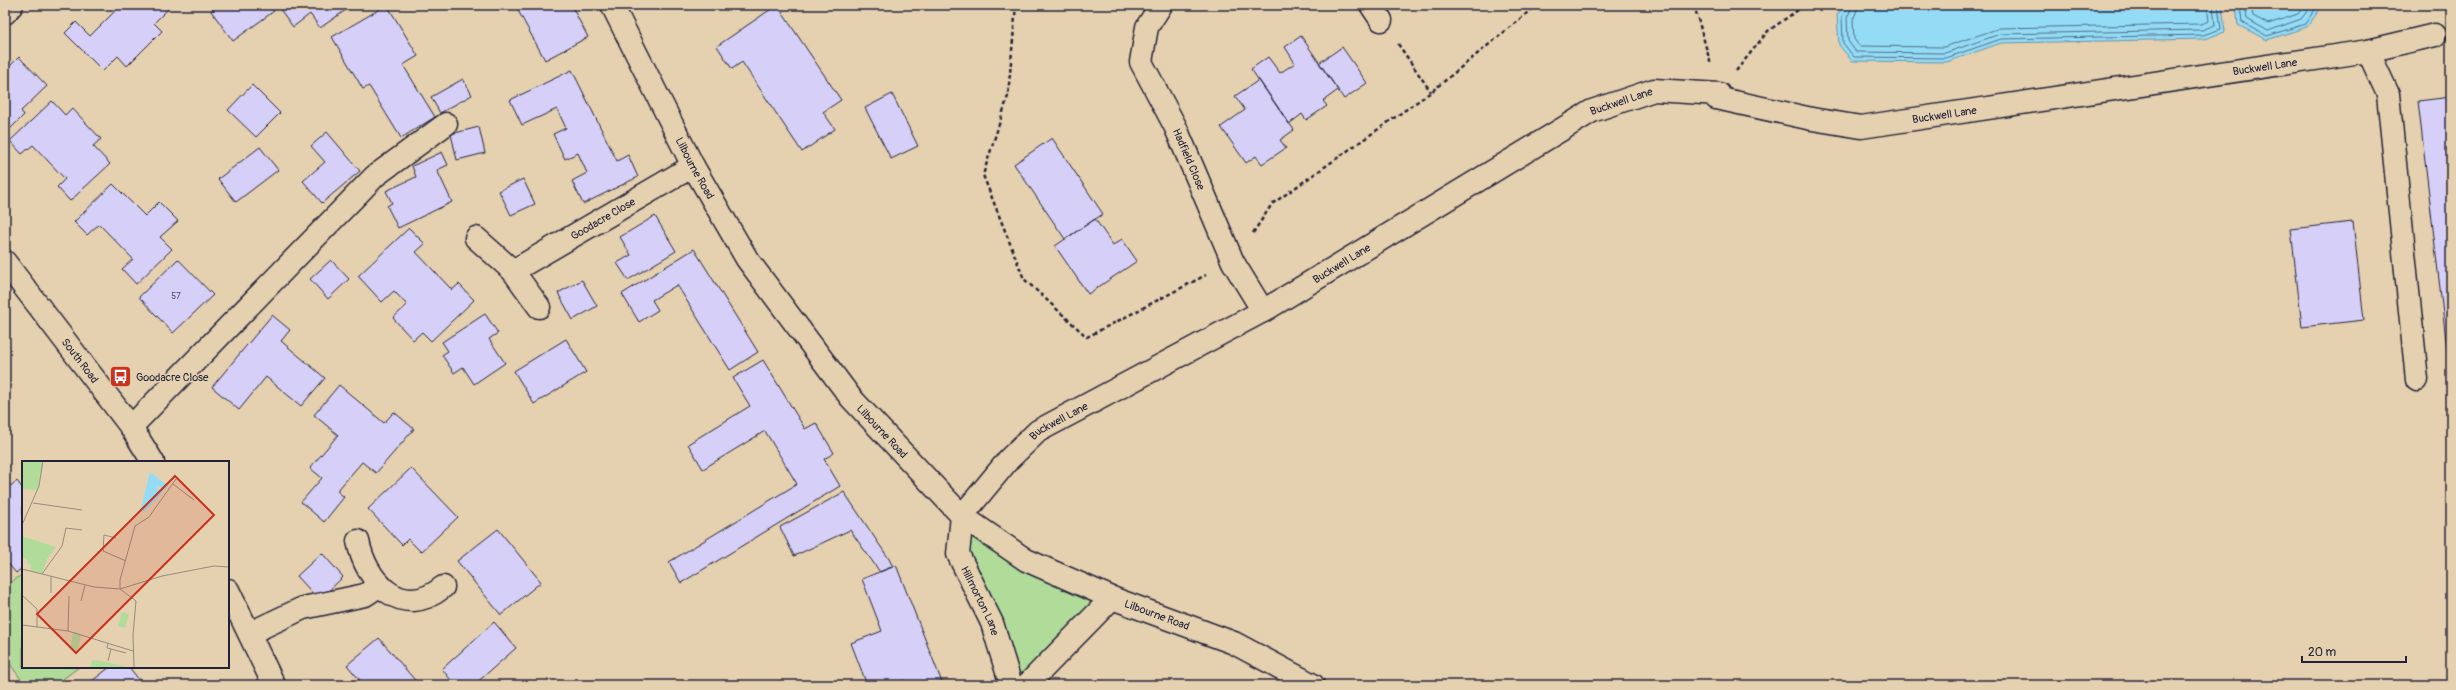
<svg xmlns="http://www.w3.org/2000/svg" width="2456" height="690" font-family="Pangolin,sans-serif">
<rect width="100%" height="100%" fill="#e5d1af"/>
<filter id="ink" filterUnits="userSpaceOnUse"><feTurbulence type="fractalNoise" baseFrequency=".025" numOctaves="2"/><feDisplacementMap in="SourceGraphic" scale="8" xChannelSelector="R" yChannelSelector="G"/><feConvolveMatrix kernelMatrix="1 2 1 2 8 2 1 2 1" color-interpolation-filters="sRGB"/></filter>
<g filter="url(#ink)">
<path fill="#b1db99" stroke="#6a7e6a" d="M 962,516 L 1112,598 L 1011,685 L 958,554 Z
M 23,574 L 23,667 L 79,667 L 55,685 L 25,685 L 5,657 L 5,586 Z"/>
<path fill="#94dcf6" stroke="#6692ab" d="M 1845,5 L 2222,5 L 2225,32 L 2204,39 L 2001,43 L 1947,62 L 1852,61 L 1839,45 L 1837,15 Z
M 2236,5 L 2323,5 L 2307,27 L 2267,40 L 2238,25 Z"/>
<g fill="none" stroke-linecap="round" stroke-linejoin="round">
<path stroke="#506c86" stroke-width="1" d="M 1848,5 L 1842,17 L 1843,43 L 1854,57 L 1946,58 L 2001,39 L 2203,35 L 2221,29 L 2218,5
M 1853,5 L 1847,18 L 1848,41 L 1856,52 L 1945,53 L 2000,34 L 2202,30 L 2215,25 L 2213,5
M 1859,5 L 1853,20 L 1854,39 L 1859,46 L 1944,47 L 2000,28 L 2201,24 L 2209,21 L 2207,5
M 2240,5 L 2242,22 L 2267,36 L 2305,24 L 2318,5
M 2245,5 L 2247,19 L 2268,31 L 2301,19 L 2312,5
M 2251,5 L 2253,16 L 2268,24 L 2298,14 L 2304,5"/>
</g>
<path fill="#d6d0f8" stroke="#22223b" d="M 121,5 L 164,5 L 168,9 L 154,23 L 162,31 L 127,66 L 118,56 L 103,71 L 65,33 L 76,22 L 90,36 Z
M 219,5 L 270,5 L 274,11 L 233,41 L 211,11 Z
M 277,5 L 353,5 L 320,28 L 310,14 L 293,27 Z
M 387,5 L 418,56 L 403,65 L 435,117 L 401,138 L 369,86 L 363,89 L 332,37 Z
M 515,5 L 571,5 L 588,37 L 545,60 Z
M 777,5 L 841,100 L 823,112 L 835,129 L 802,152 L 742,62 L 732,69 L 717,46 Z
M 1301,36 L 1338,90 L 1323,101 L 1327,106 L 1306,120 L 1302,114 L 1289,124 L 1251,69 L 1268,57 L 1280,73 L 1295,63 L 1285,47 Z
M 1342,47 L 1367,83 L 1344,99 L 1319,63 Z
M 19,57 L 47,86 L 21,111 L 24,115 L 7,132 L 5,130 L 5,71 Z
M 572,70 L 617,161 L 628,155 L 638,177 L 583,204 L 572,181 L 587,173 L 578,153 L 565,159 L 553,134 L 566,128 L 557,109 L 522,125 L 510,100 Z
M 463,79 L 472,95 L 440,113 L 431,97 Z
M 1259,80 L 1294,130 L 1280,140 L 1286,148 L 1262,164 L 1256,156 L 1246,163 L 1221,127 L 1245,110 L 1235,96 Z
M 252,85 L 280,113 L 256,137 L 228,110 Z
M 892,94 L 918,146 L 891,159 L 865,108 Z
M 2451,97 L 2451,382 L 2418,101 Z
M 52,101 L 65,115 L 72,108 L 101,139 L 93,146 L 110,164 L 70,201 L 57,187 L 65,179 L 33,145 L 22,154 L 10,141 Z
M 479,127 L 485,153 L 457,160 L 451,134 Z
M 327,132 L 360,171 L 322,203 L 303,181 L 325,162 L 311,146 Z
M 1052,138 L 1103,214 L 1065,239 L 1014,164 Z
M 260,147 L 278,170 L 236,202 L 218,179 Z
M 442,152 L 448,165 L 437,170 L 452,202 L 398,228 L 387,206 L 392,203 L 386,191 L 416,177 L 412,166 Z
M 523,179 L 535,204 L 511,215 L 499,191 Z
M 113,184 L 145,216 L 159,202 L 178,221 L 160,237 L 172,249 L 136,284 L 122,269 L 133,259 L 99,224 L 87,235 L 74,222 Z
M 655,216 L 676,251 L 628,280 L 617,263 L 631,255 L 620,237 Z
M 1095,219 L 1113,245 L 1122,239 L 1137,261 L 1088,294 L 1055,246 Z
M 2353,222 L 2364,320 L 2302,327 L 2291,229 Z
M 409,228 L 425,244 L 416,252 L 452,290 L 459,284 L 474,300 L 431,341 L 422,332 L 413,340 L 393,318 L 407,305 L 394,291 L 382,302 L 358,276 Z
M 694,249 L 758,352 L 730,370 L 677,285 L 652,300 L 658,310 L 639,322 L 622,294 Z
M 178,259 L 213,295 L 173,333 L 139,297 Z
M 331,260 L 349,279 L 328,299 L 310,279 Z
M 582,280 L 597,306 L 573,320 L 558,293 Z
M 485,314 L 498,333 L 489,339 L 505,363 L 474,384 L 463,367 L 454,373 L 442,355 L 448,351 L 442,342 Z
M 272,315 L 290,330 L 281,341 L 325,378 L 301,406 L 266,377 L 239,410 L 212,387 Z
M 566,339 L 586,372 L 534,404 L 514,371 Z
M 763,360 L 805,429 L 816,423 L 834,453 L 824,459 L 840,486 L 681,583 L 669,562 L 797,484 L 765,431 L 703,469 L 688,444 L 750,406 L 733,378 Z
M 339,385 L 384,423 L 394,412 L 414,429 L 376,473 L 362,462 L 337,491 L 344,497 L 324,522 L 301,502 L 322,478 L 310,468 L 338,435 L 314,415 Z
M 411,468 L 458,517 L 421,552 L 408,539 L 402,545 L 368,509 Z
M 17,481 L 23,489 L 23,567 L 16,573 L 5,560 L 5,490 Z
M 844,492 L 889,559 L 893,567 L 880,572 L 850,530 L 794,556 L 780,527 Z
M 498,529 L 541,582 L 501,615 L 457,561 Z
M 322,553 L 343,577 L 319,600 L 297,576 Z
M 896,565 L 943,685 L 906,685 L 904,680 L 893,685 L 867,685 L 851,643 L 882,631 L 862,579 Z
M 494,622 L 516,648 L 474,685 L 455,685 L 442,669 Z
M 379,638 L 419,685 L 364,685 L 347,665 Z
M 110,667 L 129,667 L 143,685 L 87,685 Z"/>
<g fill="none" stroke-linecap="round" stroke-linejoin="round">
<defs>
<g id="minor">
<path id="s1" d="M 612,5 L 693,166 L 747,259 L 851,398 L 962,516 L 1026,560 L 1112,598 L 1234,643 L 1313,685"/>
<path id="s2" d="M 1161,5 L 1147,27 L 1141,62 L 1175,126 L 1233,262 L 1263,311"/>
<path d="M 1371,5 L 1381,20"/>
<path d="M 5,13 L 12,5"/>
<path d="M 2368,51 L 2388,94 L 2417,380"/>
<path d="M 476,238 L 513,271 L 539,307"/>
<path id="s3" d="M 5,262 L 131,427 L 153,462"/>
<path id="s4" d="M 513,271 L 693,166"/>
<path d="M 131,427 L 375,176 L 446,124"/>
<path id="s5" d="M 962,516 L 1009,459 L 1038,431 L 1263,311 L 1592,111 L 1654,90 L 1719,94 L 1716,98 L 1812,119 L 1861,127 L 2368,51 L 2435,35"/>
<path id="s6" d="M 962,516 L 958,554 L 992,623 L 1011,685"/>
<path d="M 358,541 C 366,582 402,621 443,587"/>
<path d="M 228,590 L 274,685"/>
<path d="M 250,633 L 303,608 L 365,595 L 380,585"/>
<path d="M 1027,685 L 1112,598"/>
</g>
</defs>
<use href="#minor" stroke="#22223b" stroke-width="25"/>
<path stroke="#22223b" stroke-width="2.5" stroke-dasharray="4 3" stroke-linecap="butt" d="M 1016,5 L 1008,96 L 983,175 L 1024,279 L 1087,337 L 1206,275
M 1694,5 L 1711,65
M 1398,44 L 1431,92
M 1736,71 L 1768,31 L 1805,5
M 1253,233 L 1272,204 L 1431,92 L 1537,5"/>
<use href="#minor" stroke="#e5d1af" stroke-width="22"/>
</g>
</g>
<defs>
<symbol id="bus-square" viewBox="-11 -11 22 22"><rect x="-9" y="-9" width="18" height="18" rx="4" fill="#c8321e" stroke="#e5d1af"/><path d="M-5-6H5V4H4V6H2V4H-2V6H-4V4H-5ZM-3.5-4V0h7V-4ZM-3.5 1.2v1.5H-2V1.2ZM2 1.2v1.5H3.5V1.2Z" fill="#fff"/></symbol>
</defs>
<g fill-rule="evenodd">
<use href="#bus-square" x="108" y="364" width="25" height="25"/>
</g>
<g text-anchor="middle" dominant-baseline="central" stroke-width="3" stroke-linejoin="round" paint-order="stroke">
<g font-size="9" fill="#4f4e6a">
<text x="176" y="296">57</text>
</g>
<g font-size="11" fill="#22223b" stroke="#e5d1af">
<text stroke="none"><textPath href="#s5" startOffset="1446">Buckwell Lane</textPath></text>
<text stroke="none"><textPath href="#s5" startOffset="785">Buckwell Lane</textPath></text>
<text stroke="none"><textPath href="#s5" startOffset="1122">Buckwell Lane</textPath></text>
<text stroke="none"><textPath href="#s2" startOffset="170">Hadfield Close</textPath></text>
<text stroke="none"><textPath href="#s1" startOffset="183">Lilbourne Road</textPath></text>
<text stroke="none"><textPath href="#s4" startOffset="104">Goodacre Close</textPath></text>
<text stroke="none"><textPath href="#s5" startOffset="461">Buckwell Lane</textPath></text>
<text stroke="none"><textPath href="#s3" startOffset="124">South Road</textPath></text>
<text stroke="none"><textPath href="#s5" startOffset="137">Buckwell Lane</textPath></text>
<text stroke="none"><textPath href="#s1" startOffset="507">Lilbourne Road</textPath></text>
<text stroke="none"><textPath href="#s6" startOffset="90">Hillmorton Lane</textPath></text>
<text stroke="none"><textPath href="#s1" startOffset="843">Lilbourne Road</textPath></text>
</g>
<g font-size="11" fill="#22223b" stroke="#e5d1af" text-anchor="start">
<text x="136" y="377">Goodacre Close</text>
</g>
</g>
<g transform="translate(22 461)">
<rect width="207" height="207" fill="#e5d1af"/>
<path d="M 0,0 L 21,0 L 16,29 L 0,28 ZM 0,75 L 34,86 L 25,98 L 20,113 L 8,110 L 9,104 L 5,102 L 5,98 L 0,97 ZM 100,151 L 107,153 L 103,167 L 96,165 ZM 51,171 L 59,173 L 56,190 L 48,189 ZM 70,199 L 79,200 L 110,207 L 68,207 Z" fill="#b1db99"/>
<path d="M 128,11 L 146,25 L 142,29 L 135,24 L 135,28 L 140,28 L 141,31 L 121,52 L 119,47 Z" fill="#94dcf6"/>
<path fill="none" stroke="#978b81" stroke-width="1" d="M 151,23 L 172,39M 11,42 L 60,49M 0,64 L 17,25 L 21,0M 94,77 L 82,74 L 81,90 L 104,100M 0,108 L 72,126 L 98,128 L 140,115 L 192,105 L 207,106M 20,113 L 40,85 L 44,67 L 60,69M 29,115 L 29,132M 98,128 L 98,119 L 113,65 L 127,56 L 154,18M 98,128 L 114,140 L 111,174 L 112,207M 0,134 L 15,148 L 15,166M 59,140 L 63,124M 0,164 L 46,170 L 111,190M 46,170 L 47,135M 86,182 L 85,187 L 104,192M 86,200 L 89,188"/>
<path fill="#c8321e" fill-opacity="0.15" stroke="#c8321e" stroke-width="2" d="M 153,15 L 192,54 L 54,192 L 15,153 Z"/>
<rect width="207" height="207" fill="none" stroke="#22223b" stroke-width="2"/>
</g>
<rect width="2456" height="690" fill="none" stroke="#e5d1af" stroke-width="20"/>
<rect x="10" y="10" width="2436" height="670" fill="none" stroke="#22223b" stroke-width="1.5" filter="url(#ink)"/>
<path d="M2302 656v6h104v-6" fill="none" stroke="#22223b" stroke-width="2"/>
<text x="2308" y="656" font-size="12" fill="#22223b" stroke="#e5d1af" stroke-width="3" paint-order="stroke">20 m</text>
</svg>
